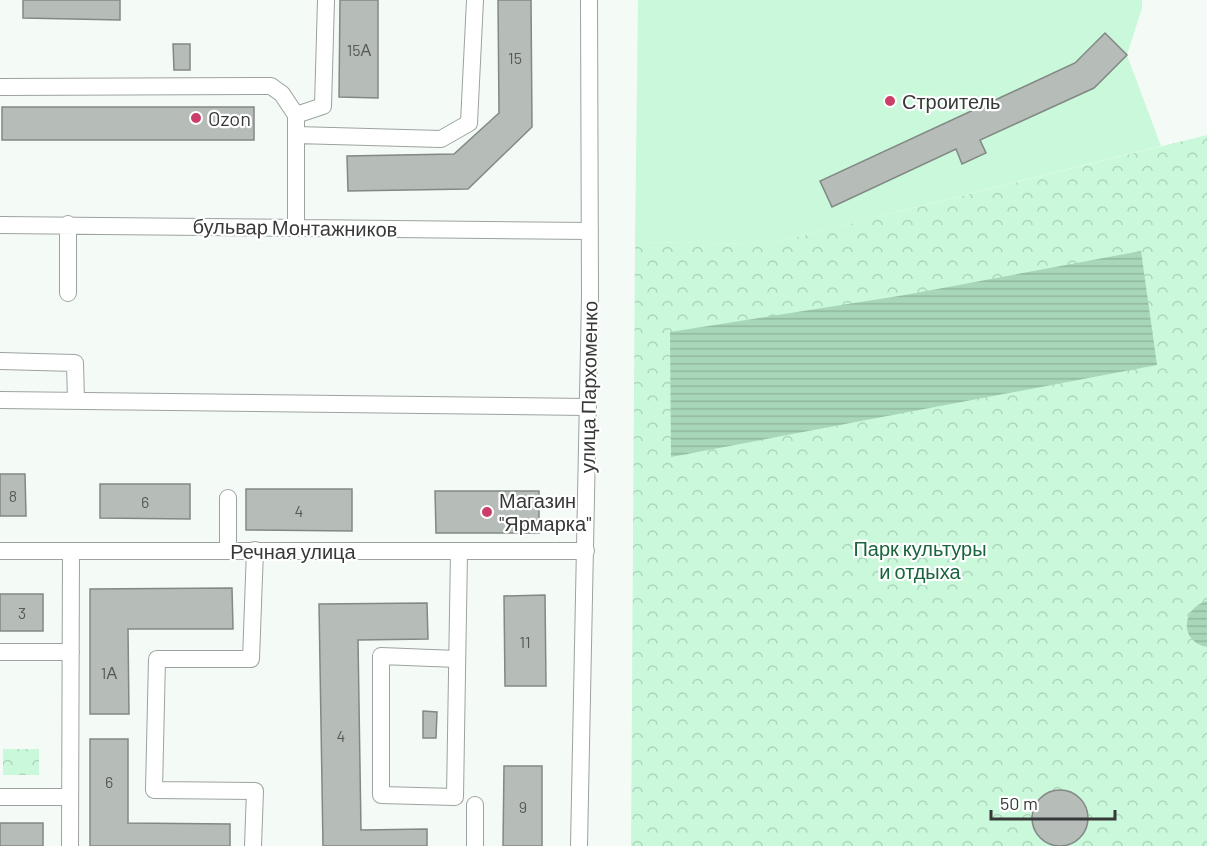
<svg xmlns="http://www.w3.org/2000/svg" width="1207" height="846" font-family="Barlow,sans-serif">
<defs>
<pattern id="forest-crowns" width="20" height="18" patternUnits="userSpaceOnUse" patternTransform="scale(1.5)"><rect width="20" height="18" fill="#c9f8da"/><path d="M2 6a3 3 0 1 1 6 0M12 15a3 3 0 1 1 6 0" fill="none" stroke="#add5bc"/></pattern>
<pattern id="water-rules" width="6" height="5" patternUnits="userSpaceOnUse" patternTransform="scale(1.5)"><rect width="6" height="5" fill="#a7d6b8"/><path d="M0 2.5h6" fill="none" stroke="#90b89f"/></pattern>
</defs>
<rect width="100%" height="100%" fill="#f4fbf6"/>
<path fill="url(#forest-crowns)" d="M 1207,135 L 1207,846 L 631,846 L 635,242 L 769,244 Z
M 3,749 L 39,749 L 39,775 L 3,775 Z"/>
<path fill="#c9f8da" d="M 638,0 L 1142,0 L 1142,8 L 1127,55 L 1161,146 L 769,244 L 635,242 Z"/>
<path fill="url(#water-rules)" d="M 1141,251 L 1157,365 L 671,457 L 670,332 L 905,295 Z
M 1207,601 L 1207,647 C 1179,642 1181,608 1207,601 Z"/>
<path fill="#b6bcb8" stroke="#828884" stroke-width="1.5" d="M 23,0 L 120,0 L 120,20 L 23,18 Z
M 340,0 L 378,0 L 378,98 L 339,97 Z
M 498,0 L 531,0 L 532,127 L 468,189 L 348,191 L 347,156 L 454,154 L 499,113 Z
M 1105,33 L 1127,55 L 1094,88 L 980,140 L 986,153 L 962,164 L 956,149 L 832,207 L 820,181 L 1075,63 Z
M 173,44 L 190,44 L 190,70 L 174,70 Z
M 2,107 L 254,107 L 254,140 L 2,140 Z
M 0,474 L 25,474 L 26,516 L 0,516 Z
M 100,484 L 190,484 L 190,519 L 100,518 Z
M 246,489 L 352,489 L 352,531 L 246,530 Z
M 435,491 L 539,491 L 539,533 L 436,533 Z
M 232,588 L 233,629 L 128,629 L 129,714 L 90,714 L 90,589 Z
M 0,594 L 43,594 L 43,631 L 0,631 Z
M 545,595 L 546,686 L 505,686 L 504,596 Z
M 427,603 L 428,639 L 358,640 L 361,830 L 427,829 L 427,846 L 323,846 L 319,604 Z
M 423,711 L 437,712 L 436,738 L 423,738 Z
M 90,739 L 128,739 L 128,823 L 230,824 L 230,846 L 90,846 Z
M 504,766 L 542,766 L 542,846 L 503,846 Z
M1032 818a28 28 0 1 1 56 0a28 28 0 1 1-56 0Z
M 0,823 L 43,823 L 43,846 L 0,846 Z"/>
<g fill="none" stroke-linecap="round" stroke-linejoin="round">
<defs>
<path id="minor" d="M 0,87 L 271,86 L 282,94 L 296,115 L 296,227
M 296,115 L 323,106 L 326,0
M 296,135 L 441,139 L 469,123 L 475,0
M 0,225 L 590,231
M 68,293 L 68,224
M 0,361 L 75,363 L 76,401
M 0,400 L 588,407
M 0,551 L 586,551
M 228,551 L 228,498
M 0,652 L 71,652
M 457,659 L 381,656 L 381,795 L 455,797 L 459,551
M 0,797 L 70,797
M 70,846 L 71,551
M 253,846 L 255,791 L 154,790 L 157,659 L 251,659 L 255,550
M 475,846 L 475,805
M 579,846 L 590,297 L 589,0"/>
</defs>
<use href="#minor" stroke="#9ca39e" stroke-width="18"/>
<use href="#minor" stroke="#fff" stroke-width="16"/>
</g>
<g fill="#cb3e69" stroke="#fff" stroke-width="2">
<circle cx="890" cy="101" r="6"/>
<circle cx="196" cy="118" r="6"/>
<circle cx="487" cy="512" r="6"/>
</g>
<g text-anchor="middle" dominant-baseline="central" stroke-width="4.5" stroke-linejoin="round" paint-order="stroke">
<g font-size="16" fill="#575a58">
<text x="359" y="49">15А</text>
<text x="515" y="57">15</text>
<text x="13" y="495">8</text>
<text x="145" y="501">6</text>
<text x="299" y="510">4</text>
<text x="22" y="612">3</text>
<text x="525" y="641">11</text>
<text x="109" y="672">1А</text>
<text x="341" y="735">4</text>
<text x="109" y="781">6</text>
<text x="523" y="806">9</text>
</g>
<g font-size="20" fill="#373938" stroke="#fff" text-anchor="start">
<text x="902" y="101">Строитель</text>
<text x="208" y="118">Ozon</text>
<text x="499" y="500">Магазин<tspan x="499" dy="23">"Ярмарка"</tspan></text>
</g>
<g font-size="20" fill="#373938" stroke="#fff">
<text transform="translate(295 227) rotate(1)">бульвар Монтажников</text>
<text transform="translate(588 387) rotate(-89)">улица Пархоменко</text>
<text x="293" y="551">Речная улица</text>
</g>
<g font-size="20" fill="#19633d" stroke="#fff">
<text x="920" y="548">Парк культуры<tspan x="920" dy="23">и отдыха</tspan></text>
</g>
</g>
<path d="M991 810v9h124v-9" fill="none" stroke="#373938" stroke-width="3"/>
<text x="1000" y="810" font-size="18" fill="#373938" stroke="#ffffff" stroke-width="4.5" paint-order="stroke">50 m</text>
</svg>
